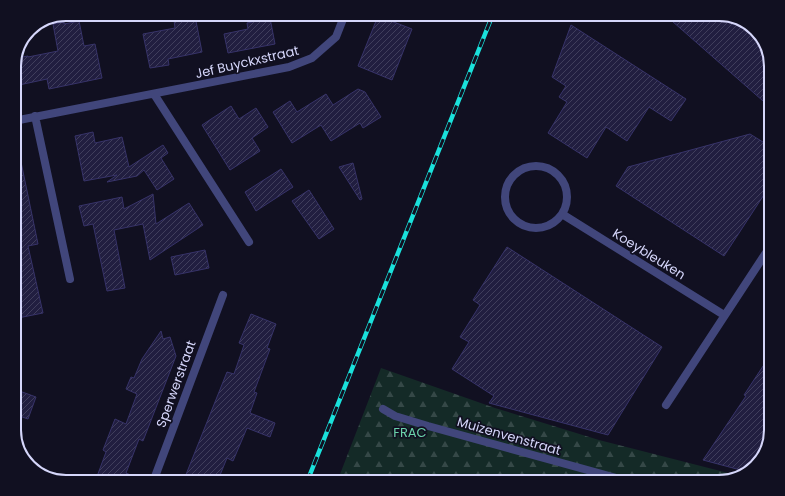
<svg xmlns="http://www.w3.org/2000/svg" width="785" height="496" font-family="Poppins,sans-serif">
<defs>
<pattern id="forest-firs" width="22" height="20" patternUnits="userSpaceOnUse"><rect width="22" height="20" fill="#142a27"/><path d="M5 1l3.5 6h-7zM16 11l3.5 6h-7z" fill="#354847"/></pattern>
<pattern id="building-hatch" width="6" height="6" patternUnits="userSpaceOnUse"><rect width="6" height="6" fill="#211e40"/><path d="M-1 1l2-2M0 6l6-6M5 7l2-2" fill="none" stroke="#403e5c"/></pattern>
</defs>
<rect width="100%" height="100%" fill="#111021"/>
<path fill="url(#forest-firs)" d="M 381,368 L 495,408 L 599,440 L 740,476 L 719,482 L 337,482 Z"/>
<path fill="url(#building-hatch)" stroke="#373369" d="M 664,14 L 719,14 L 748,23 L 764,40 L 771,63 L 771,108 Z
M 195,16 L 202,52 L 168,59 L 169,65 L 150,68 L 143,34 L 175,28 L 174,20 Z
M 378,16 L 412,29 L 392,80 L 358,66 Z
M 270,18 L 275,44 L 228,53 L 224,34 L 248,29 L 247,23 Z
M 79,21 L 84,46 L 95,44 L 102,78 L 49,89 L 47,79 L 19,85 L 18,80 L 14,80 L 14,63 L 16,58 L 28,56 L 28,57 L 58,51 L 53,24 L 64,22 L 64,24 Z
M 571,25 L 686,99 L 671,121 L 649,107 L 627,141 L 606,127 L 587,158 L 548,133 L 567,102 L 559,97 L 566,86 L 552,77 Z
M 358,89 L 365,92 L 381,117 L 363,128 L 360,123 L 331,141 L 321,125 L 292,143 L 273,112 L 290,101 L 297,112 L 326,94 L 333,105 Z
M 231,106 L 239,119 L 256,108 L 268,127 L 252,138 L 260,151 L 230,170 L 202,125 Z
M 93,132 L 95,143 L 122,137 L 129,167 L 163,145 L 168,153 L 161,158 L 174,179 L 157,190 L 144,170 L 137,176 L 107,182 L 117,175 L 84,181 L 75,136 Z
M 750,134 L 771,147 L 771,184 L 724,256 L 616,186 L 628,167 Z
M 14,157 L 20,157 L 38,244 L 28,246 L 43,313 L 18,318 L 14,299 Z
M 353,163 L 362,199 L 360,200 L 339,167 Z
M 281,169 L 293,187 L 256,211 L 245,192 Z
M 309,190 L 334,229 L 319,239 L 292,201 Z
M 153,194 L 156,224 L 189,203 L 203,225 L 150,260 L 143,224 L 114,230 L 125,288 L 107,291 L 93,224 L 84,226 L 79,206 L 122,197 L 124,209 Z
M 507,247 L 662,347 L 608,435 L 489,403 L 494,396 L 452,369 L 469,342 L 460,337 L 480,305 L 473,300 Z
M 205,250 L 209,268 L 175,275 L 171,257 Z
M 251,314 L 276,324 L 267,348 L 270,349 L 254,392 L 257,393 L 250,413 L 275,423 L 270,437 L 247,428 L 233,461 L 227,458 L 218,480 L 211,477 L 209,482 L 183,482 L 227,372 L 234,374 L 244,345 L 239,343 Z
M 161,331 L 163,339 L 170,337 L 176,356 L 143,441 L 139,439 L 126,473 L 147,482 L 95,482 L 106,452 L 103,450 L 115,419 L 126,424 L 137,394 L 126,389 L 131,377 L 134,378 L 142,359 Z
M 771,354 L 771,430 L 762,459 L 748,472 L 703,460 L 746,396 L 744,395 Z
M 14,389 L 36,397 L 28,419 L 14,414 Z"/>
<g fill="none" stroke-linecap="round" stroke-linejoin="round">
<path stroke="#41467b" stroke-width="8" d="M 154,94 L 249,242
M 35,116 L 70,279
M 14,121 L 289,67 L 312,58 L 336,37 L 345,14
M505 197a31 31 0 1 1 62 0a31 31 0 1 1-62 0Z
M 562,214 L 724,315
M 666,405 L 771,245
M 383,409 L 395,416 L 428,426 L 631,482
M 153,482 L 223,295"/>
<defs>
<path id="rail" d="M 307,482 L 493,14"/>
</defs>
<use href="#rail" stroke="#1ae1db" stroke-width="4.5"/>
<use href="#rail" stroke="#111021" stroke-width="3" stroke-dasharray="9" stroke-linecap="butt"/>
</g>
<g text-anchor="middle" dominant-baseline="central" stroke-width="3.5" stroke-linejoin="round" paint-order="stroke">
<g font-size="13" fill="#d5d6fa" stroke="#111021">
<text transform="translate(247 62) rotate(-13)">Jef Buyckxstraat</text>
<text transform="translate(649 254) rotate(32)">Koeybleuken</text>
<text transform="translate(176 384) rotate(-70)">Sperwerstraat</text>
<text transform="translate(509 436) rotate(16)">Muizenvenstraat</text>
</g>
<g font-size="13" fill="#6ad2aa" stroke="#111021">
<text x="410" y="432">FRAC</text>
</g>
</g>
<path d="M0 0H785V496H0ZM66 21H719A45 45 0 0 1 764 66V430A45 45 0 0 1 719 475H66A45 45 0 0 1 21 430V66A45 45 0 0 1 66 21Z" fill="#111021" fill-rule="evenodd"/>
<path fill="none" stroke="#d5d6fa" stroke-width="2" d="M66 21H719A45 45 0 0 1 764 66V430A45 45 0 0 1 719 475H66A45 45 0 0 1 21 430V66A45 45 0 0 1 66 21Z"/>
</svg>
